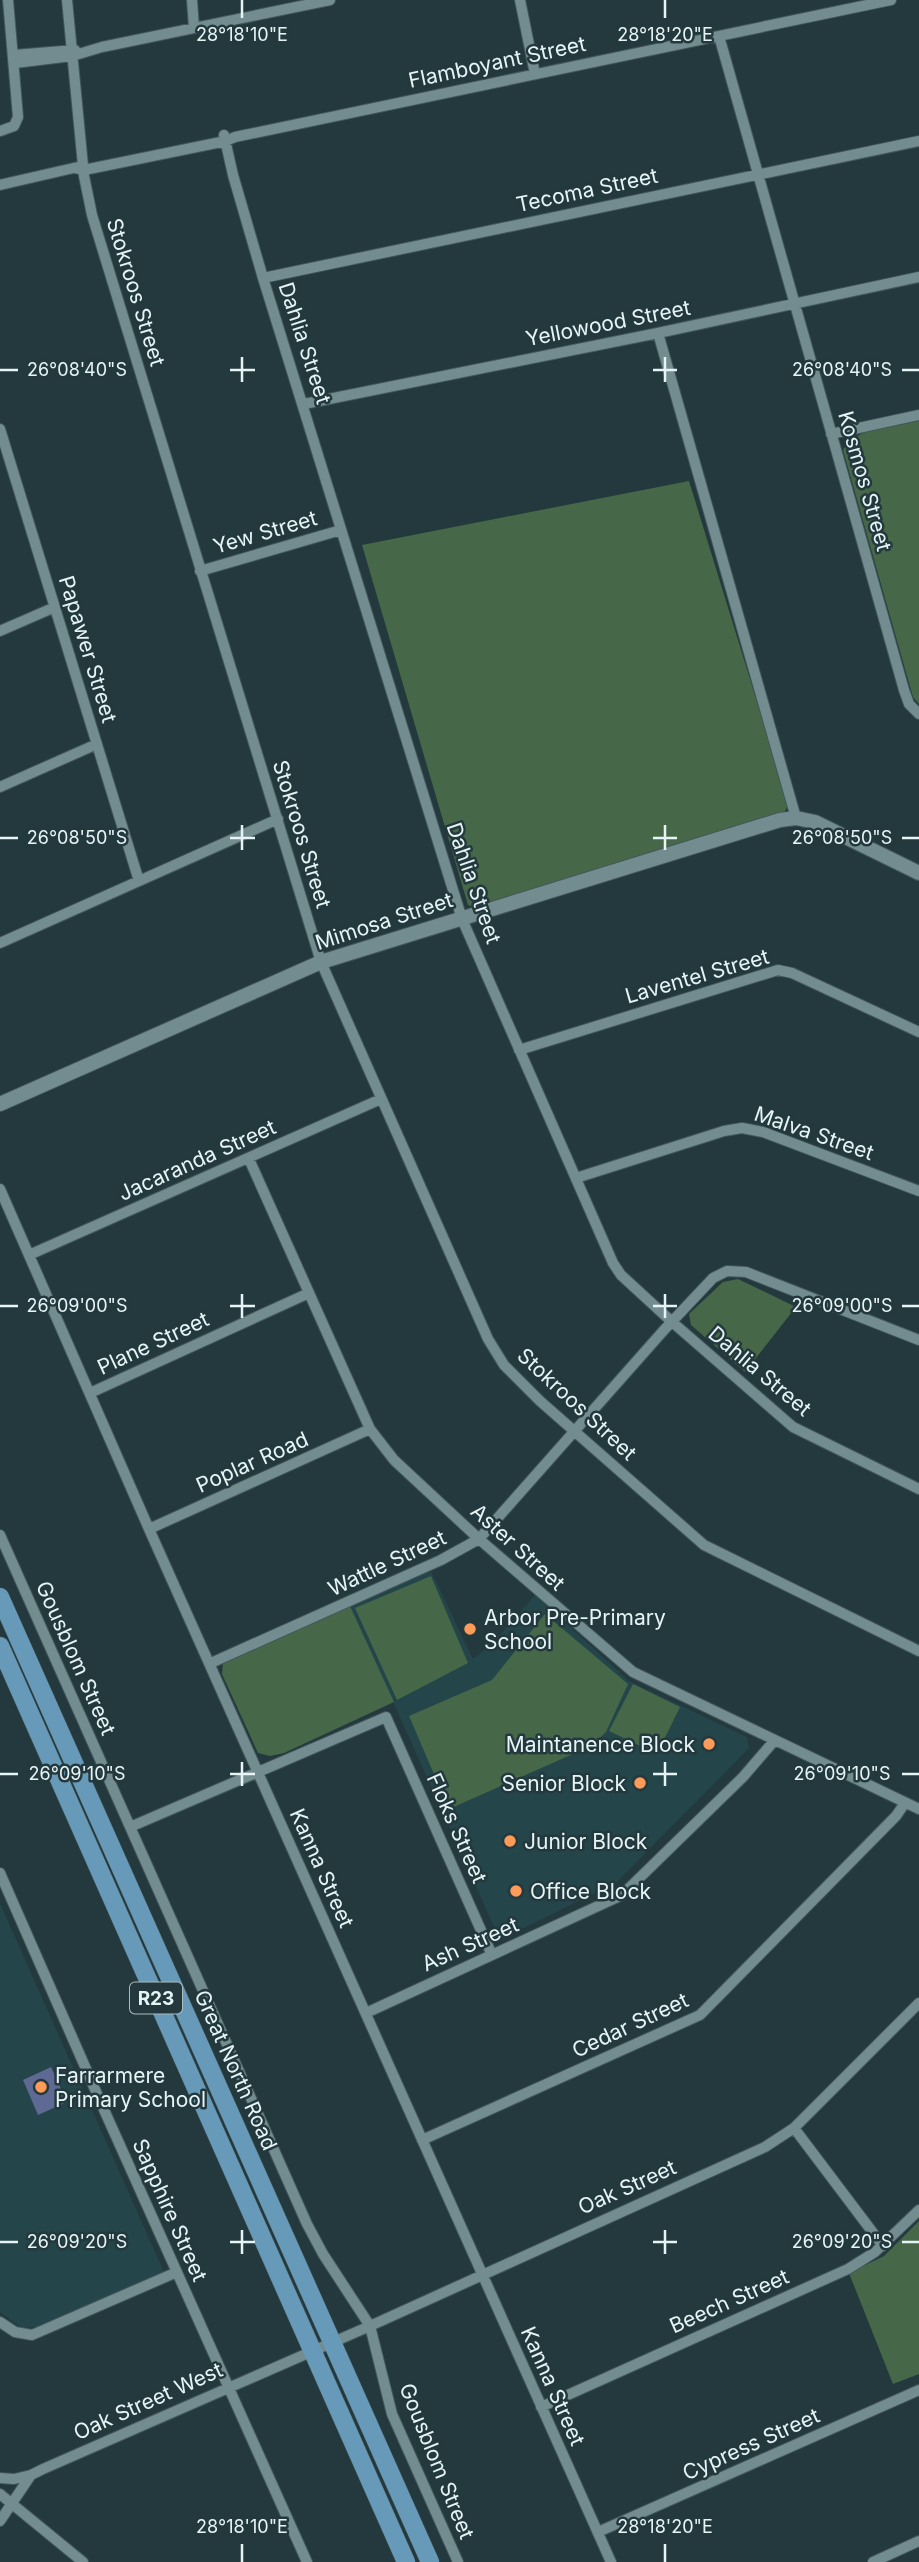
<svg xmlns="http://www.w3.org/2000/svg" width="919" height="2562" font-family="Inter,sans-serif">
<rect width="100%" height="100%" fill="#23393d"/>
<path fill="#24454a" d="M 431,1571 L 473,1659 L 492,1644 L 535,1595 L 629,1681 L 747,1737 L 749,1748 L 617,1882 L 500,1940 L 350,1606 Z
M 0,1903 L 164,2272 L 36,2327 L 22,2328 L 0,2312 Z"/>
<path fill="#466849" d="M 919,420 L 919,704 L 913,697 L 843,450 C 858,426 893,426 919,420 Z
M 689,481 L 786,796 L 787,807 L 784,813 L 476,908 L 468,905 L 362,545 Z
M 738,1279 L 796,1307 L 745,1372 L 691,1325 L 689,1314 L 723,1282 Z
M 431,1576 L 468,1663 L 397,1700 L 355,1608 Z
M 350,1606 L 394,1702 L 284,1753 L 270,1756 L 258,1753 L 222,1674 L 223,1663 Z
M 545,1614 L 628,1684 L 606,1732 L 591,1746 L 449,1809 L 409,1716 L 492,1680 Z
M 633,1684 L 680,1707 L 657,1754 L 609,1731 Z
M 919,2221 L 919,2374 L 893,2384 L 849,2273 L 884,2256 Z"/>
<path fill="#5e6994" d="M 51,2067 L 67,2102 L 38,2115 L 23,2080 Z"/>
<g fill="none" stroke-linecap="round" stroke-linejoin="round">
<defs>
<path id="minor" d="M 67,0 L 84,176 L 92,215 L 321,962 L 488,1339 L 504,1365 L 540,1401 L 704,1545 L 919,1651
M 192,0 L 194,28
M 520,0 L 535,74
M 719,36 L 904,690 L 909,704 L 919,714
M 14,55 L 75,50
M 15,63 L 72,56 L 102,47 L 330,0
M 0,131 L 14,126 L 18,117 L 8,0
M 224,135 L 233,175 L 263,278 L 462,919 L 613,1263 L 621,1275 L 671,1321 L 793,1427 L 919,1489
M 75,168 L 84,170 L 226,141 L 235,137 L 891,0
M 0,185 L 78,167
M 263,278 L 919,141
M 658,333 L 796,818
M 304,404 L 658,333 L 919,277
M 0,429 L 139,881
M 831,434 L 919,415
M 200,571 L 341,530
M 0,631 L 55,607
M 0,787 L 97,744
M 0,943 L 278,819
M 519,1050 L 778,970 L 792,973 L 919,1032
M 249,1159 L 370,1429 L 394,1460 L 479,1539 L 633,1672 L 919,1809
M 576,1178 L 724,1131 L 742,1128 L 763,1132 L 919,1191
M 0,1189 L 149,1529 L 611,2562
M 29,1255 L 381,1099
M 90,1393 L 309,1293
M 149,1529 L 370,1429
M 0,1535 L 307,2224 L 323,2254 L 370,2326 L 392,2414 L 458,2562
M 211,1663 L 441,1560 L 479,1539 L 664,1330 L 713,1278 L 727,1271 L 746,1272 L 919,1340
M 130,1827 L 386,1717 L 492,1955
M 0,1873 L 101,2103 L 307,2562
M 366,2013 L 622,1895 L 743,1777 L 774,1741
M 794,2128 L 883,2246
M 422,2140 L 700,2015 L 896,1816 L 905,1803
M 0,2322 L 15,2332 L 32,2335 L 177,2272
M 541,2407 L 848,2269 L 875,2252 L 919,2210
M 0,2478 L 14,2479 L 31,2475
M 0,2494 L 83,2562
M 0,2521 L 31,2475 L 43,2469 L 370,2326 L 765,2147 L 794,2128 L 919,2003
M 598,2532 L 919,2390
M 873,2562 L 919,2541"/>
<path id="tertiary" d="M 0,1104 L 321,962 L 780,820 L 796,818 L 815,822 L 919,873"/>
<path id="primary" d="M 0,1597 L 430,2562
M 0,1646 L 406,2562"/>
</defs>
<use href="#minor" stroke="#43575b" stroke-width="12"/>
<use href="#tertiary" stroke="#43575b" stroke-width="16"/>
<use href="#primary" stroke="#43575b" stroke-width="19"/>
<use href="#minor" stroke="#738c90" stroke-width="10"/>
<use href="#tertiary" stroke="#738c90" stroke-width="14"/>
<use href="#primary" stroke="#679ab9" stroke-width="18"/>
</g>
<path fill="none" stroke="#e6f4f6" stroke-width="2.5" d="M 242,0 L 242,18M 665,0 L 665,18M 242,357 L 242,382M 665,357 L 665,382M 0,370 L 18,370M 230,370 L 255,370M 653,370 L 677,370M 902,370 L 919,370M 242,825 L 242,850M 665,825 L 665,850M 0,838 L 18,838M 230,838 L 255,838M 653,838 L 677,838M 902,838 L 919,838M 242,1294 L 242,1318M 665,1294 L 665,1318M 0,1306 L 18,1306M 230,1306 L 255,1306M 653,1306 L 677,1306M 902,1306 L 919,1306M 242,1762 L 242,1786M 665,1762 L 665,1786M 0,1774 L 18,1774M 230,1774 L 255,1774M 653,1774 L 677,1774M 902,1774 L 919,1774M 242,2230 L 242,2254M 665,2230 L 665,2254M 0,2242 L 18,2242M 230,2242 L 255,2242M 653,2242 L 677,2242M 902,2242 L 919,2242M 242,2544 L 242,2562M 665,2544 L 665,2562"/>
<g fill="#fe9b59" stroke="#23393d" stroke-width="2.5">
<circle cx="470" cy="1629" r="7"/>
<circle cx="709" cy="1744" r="7"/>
<circle cx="640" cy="1783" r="7"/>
<circle cx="510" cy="1841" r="7"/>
<circle cx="516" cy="1891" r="7"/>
<circle cx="41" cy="2087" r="7"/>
</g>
<g text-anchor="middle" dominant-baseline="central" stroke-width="5" stroke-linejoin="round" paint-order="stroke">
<rect fill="#23393d" stroke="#acbcbe" stroke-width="2" x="130" y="1982.5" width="52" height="31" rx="5"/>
<g font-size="19" font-weight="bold" fill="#e6f4f6">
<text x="156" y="1998">R23</text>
</g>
<g font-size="21" fill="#e6f4f6" stroke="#23393d">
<text transform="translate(497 62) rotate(-12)">Flamboyant Street</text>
<text transform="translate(587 190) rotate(-12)">Tecoma Street</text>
<text transform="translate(136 292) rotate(73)">Stokroos Street</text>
<text transform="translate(608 323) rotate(-11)">Yellowood Street</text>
<text transform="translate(305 343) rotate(72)">Dahlia Street</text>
<text transform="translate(865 481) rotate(74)">Kosmos Street</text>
<text transform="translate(265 532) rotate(-16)">Yew Street</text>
<text transform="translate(88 649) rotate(73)">Papawer Street</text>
<text transform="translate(302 834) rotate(73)">Stokroos Street</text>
<text transform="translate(474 883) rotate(71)">Dahlia Street</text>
<text transform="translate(384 921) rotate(-18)">Mimosa Street</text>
<text transform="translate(697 976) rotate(-16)">Laventel Street</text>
<text transform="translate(814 1133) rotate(19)">Malva Street</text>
<text transform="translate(197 1160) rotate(-24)">Jacaranda Street</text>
<text transform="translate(153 1343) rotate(-25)">Plane Street</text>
<text transform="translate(760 1371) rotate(40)">Dahlia Street</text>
<text transform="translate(577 1404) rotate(43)">Stokroos Street</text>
<text transform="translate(252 1462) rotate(-24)">Poplar Road</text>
<text transform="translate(518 1547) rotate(42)">Aster Street</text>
<text transform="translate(387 1563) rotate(-25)">Wattle Street</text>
<text transform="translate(76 1658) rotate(66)">Gousblom Street</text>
<text transform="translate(457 1828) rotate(66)">Floks Street</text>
<text transform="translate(322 1868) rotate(66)">Kanna Street</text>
<text transform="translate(470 1944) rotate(-24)">Ash Street</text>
<text transform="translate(630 2025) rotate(-25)">Cedar Street</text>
<text transform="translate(236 2070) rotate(66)">Great North Road</text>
<text transform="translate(627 2187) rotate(-24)">Oak Street</text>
<text transform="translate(170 2210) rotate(66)">Sapphire Street</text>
<text transform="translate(729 2301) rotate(-24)">Beech Street</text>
<text transform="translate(553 2386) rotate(66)">Kanna Street</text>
<text transform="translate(148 2401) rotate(-24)">Oak Street West</text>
<text transform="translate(751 2444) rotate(-24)">Cypress Street</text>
<text transform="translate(437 2461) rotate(68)">Gousblom Street</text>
</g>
<g font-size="21" fill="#e6f4f6" stroke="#23393d" text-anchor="start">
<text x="484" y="1617">Arbor Pre-Primary<tspan x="484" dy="24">School</tspan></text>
<text x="695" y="1744" text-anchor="end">Maintanence Block</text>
<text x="626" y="1783" text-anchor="end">Senior Block</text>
<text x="524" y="1841">Junior Block</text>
<text x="530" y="1891">Office Block</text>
<text x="55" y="2075">Farrarmere<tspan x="55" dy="24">Primary School</tspan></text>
</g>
</g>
<g font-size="18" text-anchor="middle" fill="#e6f4f6" stroke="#23393d" stroke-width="5" stroke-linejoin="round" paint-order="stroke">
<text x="242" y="41">28°18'10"E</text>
<text x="665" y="41">28°18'20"E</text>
<text x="77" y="376">26°08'40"S</text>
<text x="842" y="376">26°08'40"S</text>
<text x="77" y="844">26°08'50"S</text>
<text x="842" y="844">26°08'50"S</text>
<text x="77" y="1312">26°09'00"S</text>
<text x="842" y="1312">26°09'00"S</text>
<text x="77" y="1780">26°09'10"S</text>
<text x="842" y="1780">26°09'10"S</text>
<text x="77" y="2248">26°09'20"S</text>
<text x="842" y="2248">26°09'20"S</text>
<text x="242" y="2533">28°18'10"E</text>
<text x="665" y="2533">28°18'20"E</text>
</g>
</svg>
